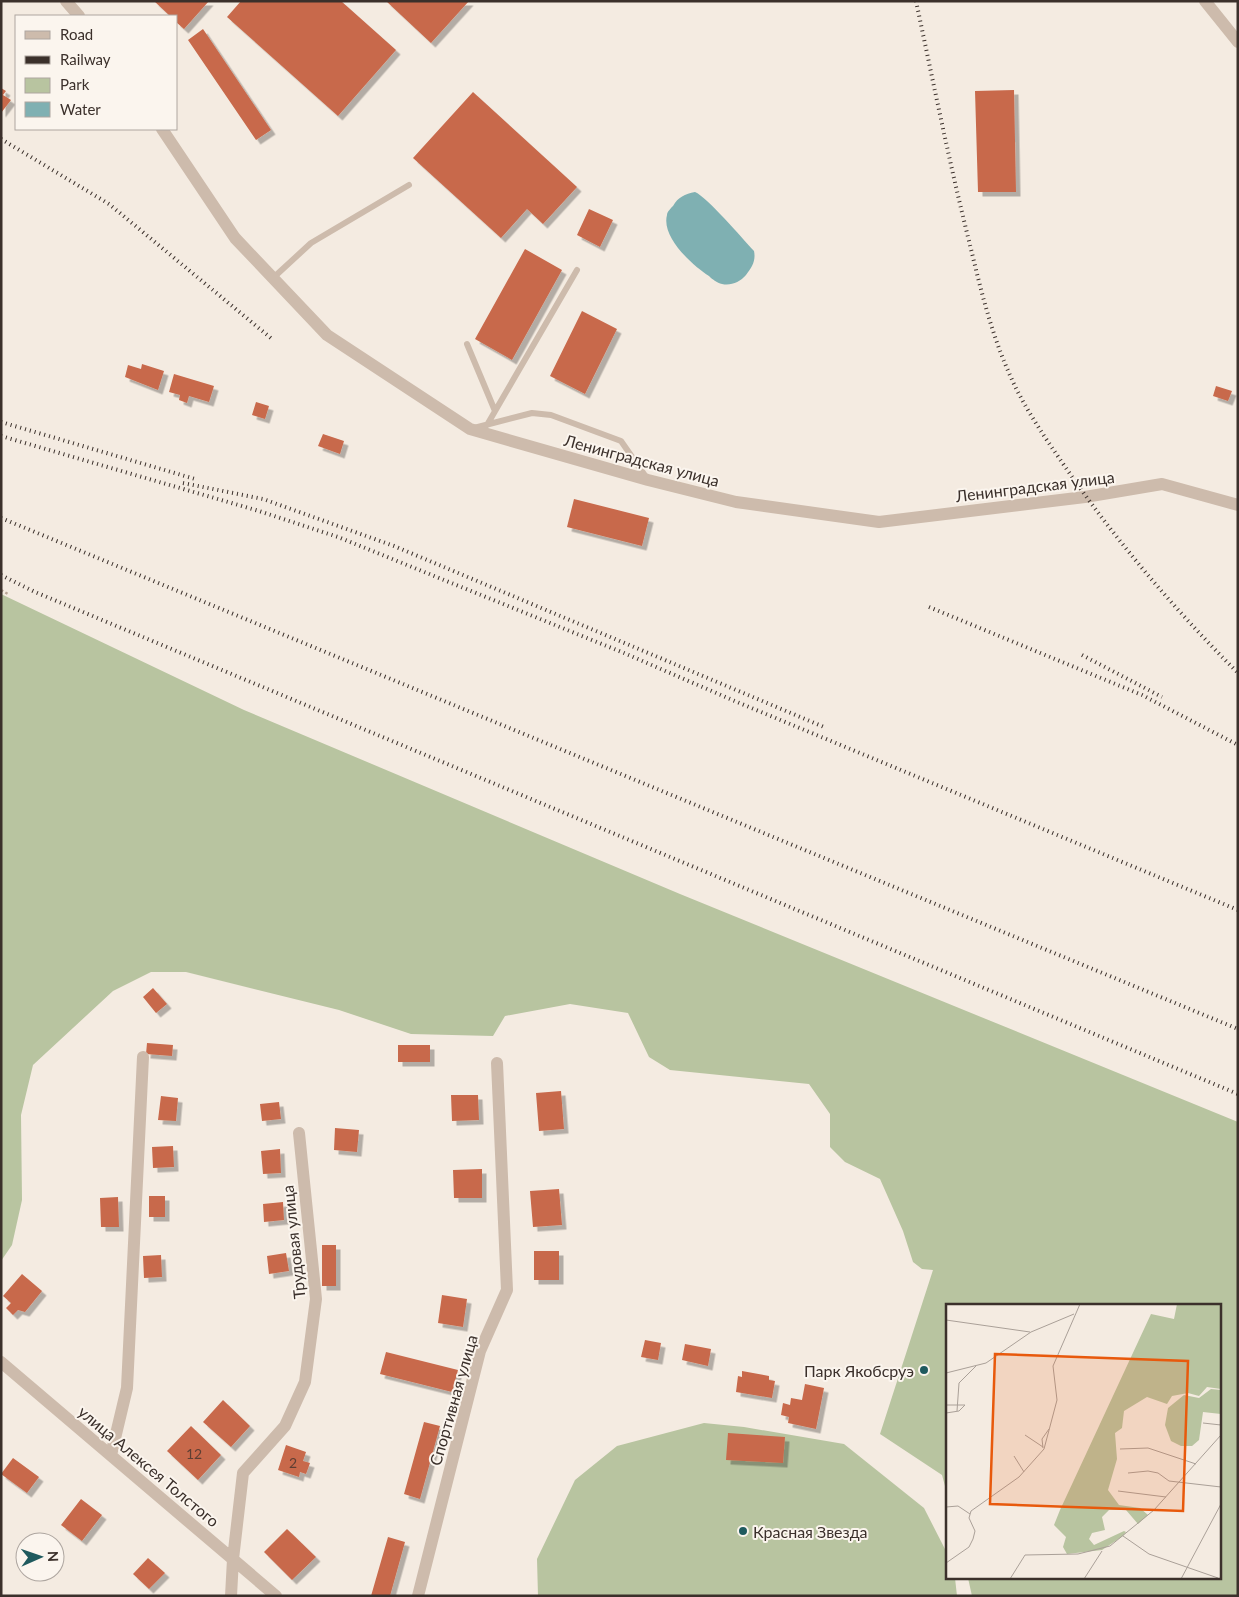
<svg xmlns="http://www.w3.org/2000/svg" width="1239" height="1597" font-family="Lato,sans-serif">
<defs>
<filter id="shadow"><feDropShadow dx="4.5" dy="4.5" stdDeviation="0" flood-color="#0004"/></filter>
</defs>
<rect width="100%" height="100%" fill="#f4ebe1"/>
<path fill="#b8c4a0" d="M 1,594 L 244,710 L 680,894 L 1238,1122 L 1238,1596 L 972,1596 L 968,1578 L 1220,1578 L 1220,1306 L 948,1306 L 948,1497 L 942,1475 L 880,1434 L 933,1270 L 922,1269 L 913,1262 L 903,1231 L 880,1179 L 845,1162 L 830,1147 L 830,1114 L 809,1084 L 670,1070 L 649,1057 L 628,1013 L 570,1004 L 505,1016 L 493,1036 L 411,1034 L 339,1010 L 186,972 L 151,972 L 113,991 L 33,1065 L 21,1115 L 22,1200 L 12,1245 L 1,1261 Z
M 704,1423 L 744,1427 L 844,1444 L 924,1508 L 948,1555 L 948,1578 L 955,1578 L 957,1596 L 538,1596 L 537,1559 L 575,1480 L 617,1446 Z"/>
<path fill="#7fb0b2" d="M 695,192 C 707,197 742,238 754,251 C 756,261 752,267 746,275 C 740,282 731,286 722,284 C 717,283 712,279 709,276 C 693,266 661,237 667,215 C 667,212 671,208 673,206 C 678,197 685,194 695,192 Z"/>
<path fill="#c8694b" filter="url(#shadow)" d="M 154,1 L 209,1 L 184,29 L 176,22 L 176,16 L 170,16 Z
M 241,1 L 341,1 L 396,50 L 338,116 L 227,17 Z
M 386,1 L 469,1 L 431,43 Z
M 203,29 L 271,130 L 256,140 L 188,40 Z
M 1,88 L 6,91 L 3,95 L 11,100 L 1,113 Z
M 1014,90 L 1016,192 L 978,192 L 975,91 Z
M 473,92 L 577,187 L 543,224 L 527,209 L 501,238 L 413,158 Z
M 589,209 L 613,220 L 600,247 L 577,235 Z
M 525,249 L 562,270 L 512,360 L 475,339 Z
M 582,311 L 617,329 L 585,394 L 550,376 Z
M 142,364 L 164,371 L 158,390 L 125,377 L 128,365 L 141,369 Z
M 174,374 L 214,386 L 209,402 L 189,396 L 187,403 L 179,400 L 180,395 L 169,392 Z
M 1216,386 L 1232,391 L 1228,401 L 1213,396 Z
M 256,402 L 269,406 L 265,419 L 252,415 Z
M 323,434 L 344,441 L 340,454 L 318,446 Z
M 574,499 L 649,518 L 642,546 L 567,527 Z
M 153,988 L 167,1004 L 156,1013 L 143,997 Z
M 147,1043 L 173,1045 L 172,1056 L 146,1054 Z
M 398,1045 L 430,1045 L 430,1062 L 398,1062 Z
M 561,1091 L 564,1129 L 539,1131 L 536,1093 Z
M 451,1095 L 478,1095 L 479,1120 L 452,1121 Z
M 161,1096 L 178,1098 L 176,1121 L 158,1120 Z
M 279,1102 L 281,1119 L 262,1121 L 260,1104 Z
M 335,1128 L 359,1130 L 357,1152 L 334,1150 Z
M 173,1146 L 174,1167 L 153,1168 L 152,1147 Z
M 280,1149 L 281,1173 L 263,1174 L 261,1151 Z
M 482,1169 L 482,1198 L 454,1198 L 453,1170 Z
M 559,1189 L 562,1225 L 533,1227 L 530,1191 Z
M 149,1196 L 165,1196 L 165,1217 L 149,1217 Z
M 118,1197 L 119,1227 L 101,1227 L 100,1198 Z
M 283,1202 L 284,1220 L 264,1222 L 263,1204 Z
M 322,1245 L 336,1245 L 336,1286 L 322,1286 Z
M 534,1251 L 559,1251 L 559,1280 L 534,1280 Z
M 286,1253 L 289,1271 L 269,1274 L 267,1256 Z
M 161,1255 L 162,1277 L 144,1278 L 143,1256 Z
M 22,1274 L 42,1291 L 25,1312 L 18,1310 L 13,1315 L 6,1308 L 11,1303 L 3,1296 Z
M 442,1295 L 467,1299 L 463,1327 L 438,1323 Z
M 645,1340 L 661,1343 L 658,1360 L 641,1357 Z
M 685,1344 L 711,1349 L 708,1366 L 682,1360 Z
M 386,1352 L 458,1370 L 452,1392 L 380,1374 Z
M 742,1371 L 769,1376 L 769,1380 L 775,1381 L 772,1398 L 736,1392 L 738,1376 L 742,1377 Z
M 805,1384 L 824,1388 L 816,1429 L 788,1423 L 789,1417 L 781,1415 L 783,1403 L 790,1405 L 791,1398 L 802,1400 Z
M 223,1400 L 250,1426 L 231,1447 L 203,1422 Z
M 424,1422 L 440,1426 L 420,1499 L 404,1494 Z
M 191,1426 L 221,1455 L 198,1480 L 167,1451 Z
M 728,1433 L 785,1437 L 783,1463 L 726,1460 Z
M 286,1445 L 306,1452 L 303,1461 L 310,1463 L 306,1474 L 300,1472 L 299,1477 L 278,1470 Z
M 13,1458 L 39,1477 L 27,1493 L 1,1474 Z
M 81,1499 L 102,1515 L 82,1541 L 61,1525 Z
M 287,1529 L 316,1557 L 292,1580 L 264,1552 Z
M 388,1537 L 405,1542 L 390,1596 L 371,1596 Z
M 148,1558 L 165,1573 L 149,1589 L 133,1574 Z"/>
<g fill="none" stroke-linecap="round" stroke-linejoin="round">
<path stroke="#b9a596" stroke-width="2.5" stroke-dasharray="2.5 2.5" stroke-linecap="butt" d="M 1,590 L 8,594"/>
<path stroke="#cdbbac" stroke-width="6" d="M 273,278 L 311,243 L 409,185
M 467,344 L 495,411
M 487,425 L 577,270
M 474,428 L 532,413 L 551,415 L 621,441 L 646,477"/>
<path stroke="#cdbbac" stroke-width="12" d="M 66,1 L 79,16
M 1205,1 L 1238,42
M 162,129 L 235,238 L 327,335 L 470,429 L 648,480 L 736,502 L 879,522 L 1085,497 L 1162,484 L 1238,505
M 1,1362 L 276,1596
M 111,1455 L 127,1388 L 143,1057
M 231,1596 L 233,1559 L 243,1473 L 285,1426 L 305,1382 L 316,1299 L 299,1133
M 418,1596 L 480,1351 L 507,1290 L 497,1063"/>
<path stroke="#3b302b" stroke-width="4" stroke-dasharray="1 4" stroke-linecap="butt" d="M 916,1 C 933,81 949,161 969,241 C 980,286 990,330 1009,373 C 1024,408 1046,439 1068,471 C 1118,543 1176,611 1238,673
M 1,139 L 109,204 L 272,339
M 1,422 L 195,479
M 1,436 L 259,511 L 338,537 L 624,653 L 737,702 L 1238,910
M 183,483 L 263,499 L 394,546 L 824,727
M 1,518 L 1238,1029
M 1,575 L 35,592 L 1238,1094
M 929,607 L 1142,695 L 1238,745
M 1082,655 L 1162,697"/>
</g>
<g fill="#1f5a5e" stroke="#fbf5ee" stroke-width="2">
<circle cx="924" cy="1370" r="5"/>
<circle cx="743" cy="1531" r="5"/>
</g>
<g text-anchor="middle" dominant-baseline="central" stroke-width="4" stroke-linejoin="round" paint-order="stroke">
<g font-size="14" fill="#5e3e33">
<text x="194" y="1453">12</text>
<text x="293" y="1462">2</text>
</g>
<g font-size="16" fill="#3b302b" stroke="#fbf5ee">
<text transform="translate(642 460) rotate(15)">Ленинградская улица</text>
<text transform="translate(1035 486) rotate(-7)">Ленинградская улица</text>
<text transform="translate(293 1242) rotate(-96)">Трудовая улица</text>
<text transform="translate(453 1400) rotate(-74)">Спортивная улица</text>
<text transform="translate(149 1466) rotate(40)">улица Алексея Толстого</text>
</g>
<g font-size="16" fill="#3b302b" stroke="#fbf5ee" text-anchor="end">
<text x="914" y="1370">Парк Якобсруэ</text>
<text x="753" y="1531" text-anchor="start">Красная Звезда</text>
</g>
</g>
<g transform="translate(946 1304)">
<rect width="275" height="275" fill="#f4ebe1"/>
<path d="M 231,0 L 275,0 L 275,85 L 261,83 L 253,92 L 242,89 L 226,92 L 221,100 L 201,93 L 178,107 L 176,124 L 169,129 L 171,155 L 162,186 L 173,201 L 194,204 L 202,211 L 192,220 L 180,206 L 163,206 L 156,213 L 159,226 L 146,229 L 143,235 L 148,241 L 178,227 L 180,228 L 177,232 L 156,246 L 121,250 L 117,243 L 120,233 L 108,221 L 114,206 L 205,10 L 228,15 ZM 265,85 L 275,86 L 275,110 L 257,108 L 253,136 L 246,142 L 235,142 L 225,137 L 219,121 L 222,104 L 238,91 L 253,94 Z" fill="#b8c4a0"/>
<path fill="none" stroke="#aaa098" stroke-width="1" d="M 0,16 L 84,28M 0,69 L 40,59 L 85,28 L 128,10M 0,101 L 19,101 L 13,107 L 0,109M 11,107 L 13,79 L 30,62M 257,119 L 275,121M 79,131 L 97,143M 97,144 L 96,135 L 103,125M 174,145 L 202,144 L 250,160M 68,152 L 78,168M 182,169 L 202,167 L 212,169 L 223,177 L 275,183M 172,187 L 220,193M 0,203 L 12,202 L 24,210M 177,232 L 203,250 L 272,274M 0,259 L 23,243 L 27,235 L 29,227 L 23,214 L 25,207 L 73,173 L 98,145 L 111,96 L 107,62 L 134,0M 64,275 L 79,251 L 132,250 L 164,242 L 208,206 L 275,131M 138,275 L 156,247M 235,275 L 275,200"/>
<path fill="#e8590c" fill-opacity="0.15" stroke="#e8590c" stroke-width="2.5" d="M 49,50 L 242,57 L 237,207 L 44,200 Z"/>
<rect width="275" height="275" fill="none" stroke="#3b302b" stroke-width="2.5"/>
</g>
<rect width="1239" height="1597" fill="none" stroke="#3b302b" stroke-width="5"/>
<rect x="15" y="15" width="162" height="115" fill="#fbf5ee" stroke="#aea6a0"/>
<rect x="25" y="31" width="25" height="8" fill="#cdbbac" stroke="#aea6a0"/>
<text x="60" y="40" font-size="15" fill="#3b302b">Road</text>
<rect x="25" y="56" width="25" height="8" fill="#3b302b" stroke="#aea6a0"/>
<text x="60" y="65" font-size="15" fill="#3b302b">Railway</text>
<rect x="25" y="78" width="25" height="15" fill="#b8c4a0" stroke="#aea6a0"/>
<text x="60" y="90" font-size="15" fill="#3b302b">Park</text>
<rect x="25" y="102" width="25" height="15" fill="#7fb0b2" stroke="#aea6a0"/>
<text x="60" y="115" font-size="15" fill="#3b302b">Water</text>
<g transform="translate(40 1557) rotate(88)"><circle r="24" fill="#fbf5ee" stroke="#aea6a0"/>
<path d="M0-4L9 19L0 12L-9 19Z" fill="#1f5a5e"/>
<text y="-8" font-size="14" font-weight="bold" text-anchor="middle" fill="#3b302b">N</text>
</g>
</svg>
